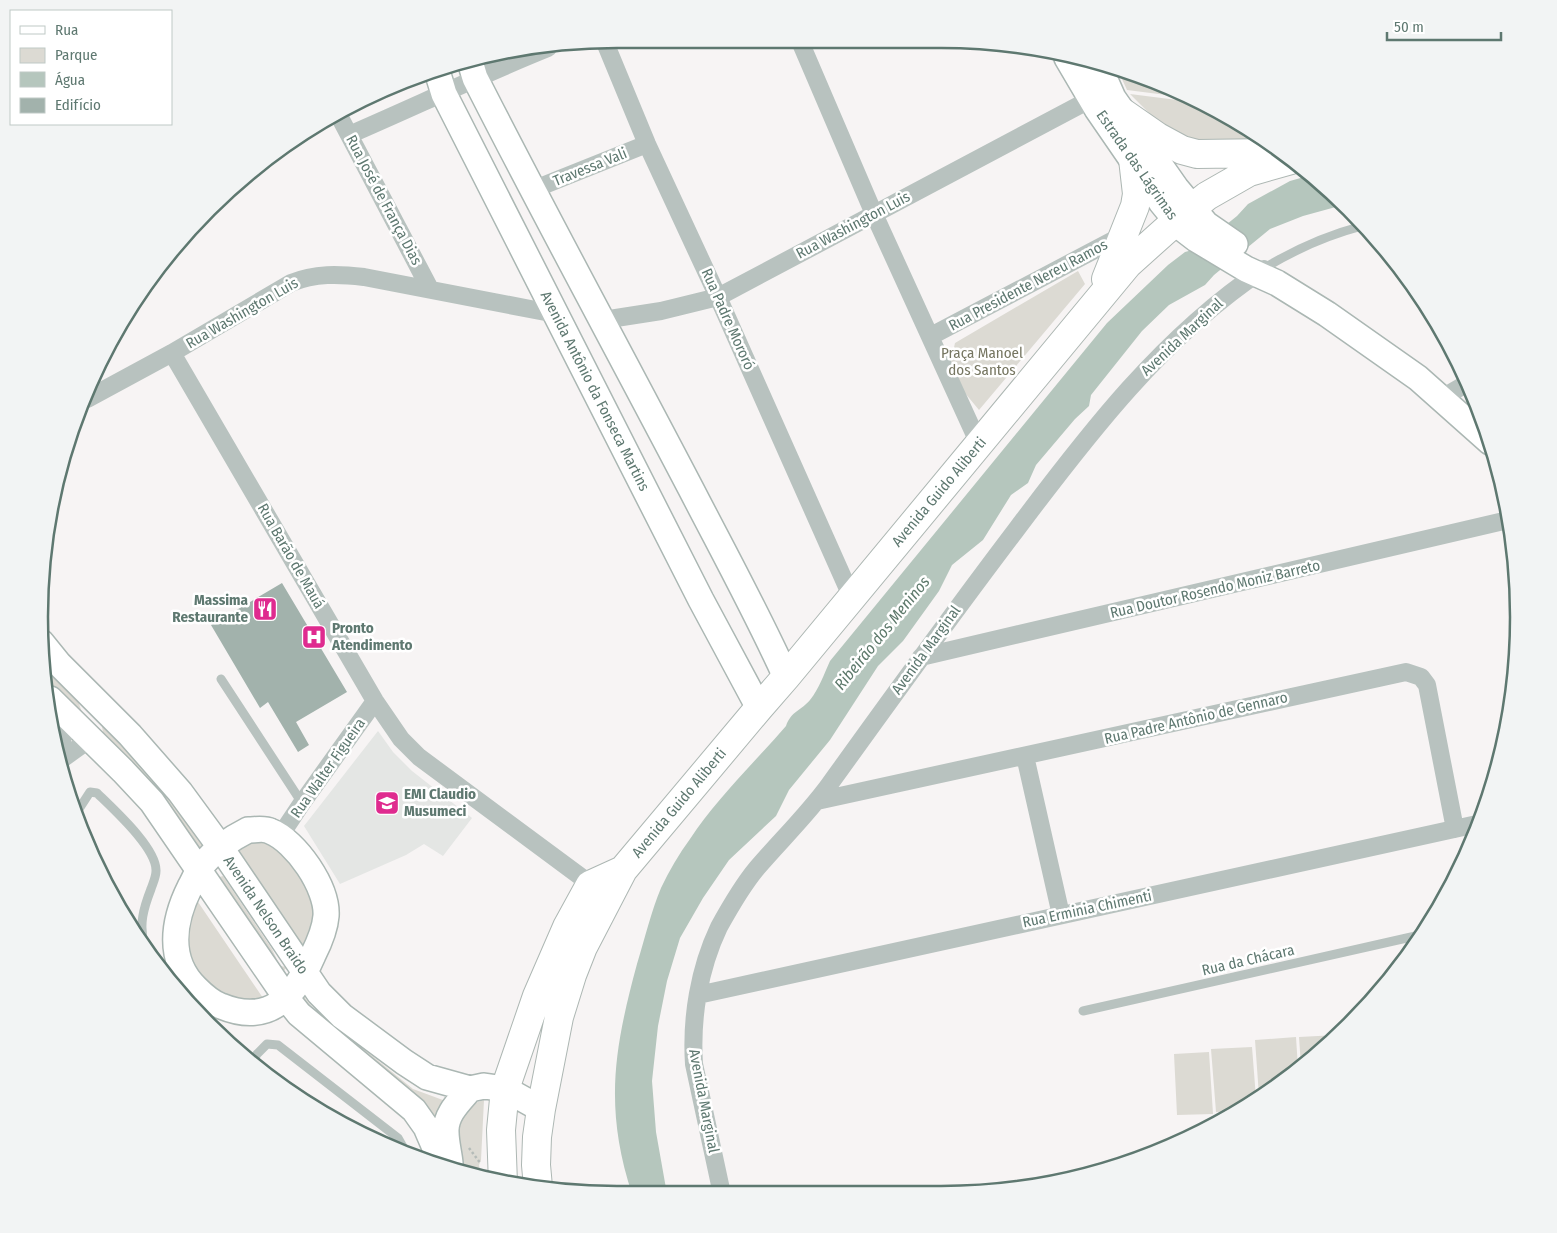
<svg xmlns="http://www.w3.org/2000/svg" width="1557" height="1233" font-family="'Fira Sans Condensed',sans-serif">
<rect width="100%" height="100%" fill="#f7f4f4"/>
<path fill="#e4e6e4" d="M 378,731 L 393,752 L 412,771 L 472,818 L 443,856 L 424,844 L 406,855 L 340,884 L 304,826 Z"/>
<path fill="#dcdad3" d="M 1117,68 L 1126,70 L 1190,98 L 1127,90 Z
M 1130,94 L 1201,103 L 1230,116 L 1262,139 L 1219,149 L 1189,143 L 1157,121 Z
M 1078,271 L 1085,284 L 979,410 L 960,387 L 951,361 L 955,343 Z
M 46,668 L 78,701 L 84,718 L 47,681 Z
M 101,722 L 162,787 L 205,846 L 199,857 L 104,737 Z
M 260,838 L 300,864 L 321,919 L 303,949 L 236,856 L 238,847 Z
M 223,876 L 272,949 L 280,966 L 287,967 L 282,973 L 216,878 Z
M 198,902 L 263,998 L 258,1005 L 221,998 L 185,958 L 190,906 Z
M 302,991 L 305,998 L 312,1007 L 413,1089 L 451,1103 L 436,1127 L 298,1003 Z
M 1337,1035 L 1321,1051 L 1301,1066 L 1299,1037 Z
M 1296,1037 L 1298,1068 L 1259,1096 L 1255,1040 Z
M 1252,1047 L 1256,1098 L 1238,1111 L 1216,1112 L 1211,1049 Z
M 1209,1052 L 1213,1114 L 1177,1115 L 1174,1054 Z
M 484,1100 L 481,1160 L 479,1165 L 481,1176 L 466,1172 L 465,1166 L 459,1158 L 451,1128 L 469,1105 Z"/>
<path fill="#b5c6bd" d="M 1311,175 L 1321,182 L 1343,205 L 1303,216 L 1270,229 L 1214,275 L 1205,285 L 1169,305 L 1142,331 L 1091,395 L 1089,406 L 1075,419 L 1036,465 L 1028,483 L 1011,495 L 983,540 L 952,565 L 939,591 L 903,641 L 878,666 L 830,740 L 789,790 L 776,816 L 729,860 L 703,898 L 680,938 L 667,981 L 658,1026 L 652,1081 L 656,1132 L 667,1194 L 632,1194 C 604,1108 614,1049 637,964 C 645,938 651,912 661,888 C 669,871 679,854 690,839 C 717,798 754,763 786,726 C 791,711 802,710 810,700 C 819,689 824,674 830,661 L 1107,323 L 1168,265 L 1185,252 L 1196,249 L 1237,216 L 1248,204 L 1290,181 Z"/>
<path fill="#a2b2ac" d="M 282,583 L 347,692 L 296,722 L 309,745 L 298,752 L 268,702 L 260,708 L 211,625 Z"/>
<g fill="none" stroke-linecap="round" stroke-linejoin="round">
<defs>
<path id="secondary" d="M 469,58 L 475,78 C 545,216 619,351 691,489 C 723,551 757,613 786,677
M 1067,58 L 1097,109 L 1161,202 L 1183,229 L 1196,239 L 1246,269 L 1277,283 L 1327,314 L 1418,378 L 1490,442
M 1098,64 L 1113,98 L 1176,188 L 1206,224 L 1235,244
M 437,71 L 444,94 L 701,600 L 759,708
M 42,643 L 59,664 L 130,735 L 180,792 L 221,848 L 319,993 L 342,1016 L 404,1062 L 427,1077 L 470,1089 L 484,1086 L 505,1089 L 541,1109
M 50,699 L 123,771 L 152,802 L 287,999 L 299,1014 L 414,1110 L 426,1127 L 442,1164
M 248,830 C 255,830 264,828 270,831 C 296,841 328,888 326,916 C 325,929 319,943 313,955 C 295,997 269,1026 221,1006 C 212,1003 203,995 196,988 C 167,960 173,921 190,887 C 194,880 197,871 203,864 C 214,851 232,838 248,830 Z
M 450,1163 C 449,1153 446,1142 446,1132 C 445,1114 460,1101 470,1089"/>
<path id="primary" d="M 1122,112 L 1158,137 L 1182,150 L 1197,154 L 1280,153
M 1106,279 L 1135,206 L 1137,194 L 1133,159
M 503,1183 L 501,1130 L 505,1089 L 537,996 L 567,927 L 590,885 L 623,870
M 538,1187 L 536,1165 L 537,1137 L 541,1109 L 559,1017 L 572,975 L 583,947 L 623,870 L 759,708 L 786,677 L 1128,264 L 1176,221 L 1207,196 L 1249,172 L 1291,160"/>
</defs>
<use href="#secondary" stroke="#abb7b3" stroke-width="28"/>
<use href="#primary" stroke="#adb7b3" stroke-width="30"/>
<path stroke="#b4bbb8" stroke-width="2.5" stroke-dasharray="2.5 2.5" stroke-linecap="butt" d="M 469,1148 L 481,1164"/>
<path stroke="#b8c2bf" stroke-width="9" d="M 1268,266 C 1298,248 1328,235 1362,226
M 221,679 L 302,803
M 77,812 L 90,792 L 97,793 C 112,808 157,848 156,871 C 156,877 153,883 151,889 C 144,907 138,926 145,945
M 1083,1011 L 1420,935
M 252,1063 L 257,1054 L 267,1044 L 278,1045 L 398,1138 L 407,1154"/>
<path stroke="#b8c2bf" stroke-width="18" d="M 799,39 L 874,214 L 979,444
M 604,40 L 647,144 L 718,297 L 852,598
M 337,112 L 430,289
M 349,135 C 416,106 481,75 548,48
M 532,190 L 647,144
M 603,320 L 661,311 L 718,297 L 1091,99
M 931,336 L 1125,234
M 172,353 L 375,701 L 401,739 L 419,757 L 600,891
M 87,399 L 172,353 L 291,283 C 315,273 339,274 364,277 L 556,314
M 1440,399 L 1466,384
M 921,657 L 1508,520
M 57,754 L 69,720
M 1025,756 L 1061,915
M 58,762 L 90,739
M 817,801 L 1406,672 L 1421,677 L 1427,685 L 1455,829
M 280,836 L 302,803 L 375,701
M 698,995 L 1477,824
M 722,1194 L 694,1064 C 691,1018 699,969 719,927 C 730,907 742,886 757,868 C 781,840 807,815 829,785 C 891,699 952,614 1016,530 C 1088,434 1163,336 1264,269"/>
<use href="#secondary" stroke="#fff" stroke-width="25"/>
<use href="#primary" stroke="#fff" stroke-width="28"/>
</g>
<defs>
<symbol id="restaurant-square" viewBox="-11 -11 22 22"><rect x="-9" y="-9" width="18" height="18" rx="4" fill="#df2b8f" stroke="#fff"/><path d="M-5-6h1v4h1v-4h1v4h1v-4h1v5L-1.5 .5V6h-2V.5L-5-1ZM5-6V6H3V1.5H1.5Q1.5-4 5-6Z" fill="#fff"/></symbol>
<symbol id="hospital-square" viewBox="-11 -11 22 22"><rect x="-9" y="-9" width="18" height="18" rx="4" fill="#df2b8f" stroke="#fff"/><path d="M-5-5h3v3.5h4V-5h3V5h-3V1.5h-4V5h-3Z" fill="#fff"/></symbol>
<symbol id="school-square" viewBox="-11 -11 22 22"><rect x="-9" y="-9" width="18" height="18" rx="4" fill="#df2b8f" stroke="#fff"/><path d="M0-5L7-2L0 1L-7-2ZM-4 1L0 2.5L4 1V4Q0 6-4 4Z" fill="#fff"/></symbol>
</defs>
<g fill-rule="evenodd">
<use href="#restaurant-square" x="251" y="595" width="28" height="28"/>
<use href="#hospital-square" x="300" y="623" width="28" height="28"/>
<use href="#school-square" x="373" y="789" width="28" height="28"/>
</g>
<g text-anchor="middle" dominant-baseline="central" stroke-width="5" stroke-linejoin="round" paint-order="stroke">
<g font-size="15" fill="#5e7870" stroke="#fff">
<text transform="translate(1137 165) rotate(55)">Estrada das Lágrimas</text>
<text transform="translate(590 167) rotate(-22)">Travessa Vali</text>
<text transform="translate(384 200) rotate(62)">Rua José de França Dias</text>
<text transform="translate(853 225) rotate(-28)">Rua Washington Luis</text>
<text transform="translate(1028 285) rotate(-28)">Rua Presidente Nereu Ramos</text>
<text transform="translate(242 313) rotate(-30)">Rua Washington Luis</text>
<text transform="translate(728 319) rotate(66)">Rua Padre Mororó</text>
<text transform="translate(1182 337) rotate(-43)">Avenida Marginal</text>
<text transform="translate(595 391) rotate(63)">Avenida Antônio da Fonseca Martins</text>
<text transform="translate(939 492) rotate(-50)">Avenida Guido Aliberti</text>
<text transform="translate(291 556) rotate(60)">Rua Barão de Mauá</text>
<text transform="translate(1215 589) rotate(-13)">Rua Doutor Rosendo Moniz Barreto</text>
<text transform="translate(926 650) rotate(-54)">Avenida Marginal</text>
<text transform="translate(1196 718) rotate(-13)">Rua Padre Antônio de Gennaro</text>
<text transform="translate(328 768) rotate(-55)">Rua Walter Figueira</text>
<text transform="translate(679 803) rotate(-50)">Avenida Guido Aliberti</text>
<text transform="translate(1087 909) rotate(-12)">Rua Erminia Chimenti</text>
<text transform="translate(266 915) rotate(56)">Avenida Nelson Braido</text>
<text transform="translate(1248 960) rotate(-13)">Rua da Chácara</text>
<text transform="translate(704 1101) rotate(79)">Avenida Marginal</text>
</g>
<g font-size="15" fill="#767661" stroke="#fff">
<text x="982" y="353">Praça Manoel<tspan x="982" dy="17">dos Santos</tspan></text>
</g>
<g font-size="15" font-weight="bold" fill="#5e7870" stroke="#fff" text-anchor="start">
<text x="248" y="600" text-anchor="end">Massima<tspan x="248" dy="17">Restaurante</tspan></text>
<text x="332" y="628">Pronto<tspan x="332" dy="17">Atendimento</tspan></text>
<text x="404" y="794">EMI Claudio<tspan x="404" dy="17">Musumeci</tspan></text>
</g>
<g font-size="16" font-style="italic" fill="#5d796b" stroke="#fff">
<text transform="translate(882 633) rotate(-51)">Ribeirão dos Meninos</text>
</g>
</g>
<path d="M0 0H1557V1233H0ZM617 48H941A569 569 0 0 1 1510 617V617A569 569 0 0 1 941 1186H617A569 569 0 0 1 48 617V617A569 569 0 0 1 617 48Z" fill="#f2f4f4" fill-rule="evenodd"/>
<path fill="none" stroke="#5e7870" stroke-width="2.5" d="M617 48H941A569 569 0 0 1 1510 617V617A569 569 0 0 1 941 1186H617A569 569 0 0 1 48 617V617A569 569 0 0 1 617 48Z"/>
<rect x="10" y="10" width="162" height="115" fill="#ffffff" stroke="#bfc9c6"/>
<rect x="20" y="26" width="25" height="8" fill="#ffffff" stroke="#bfc9c6"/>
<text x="55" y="35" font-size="15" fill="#5e7870">Rua</text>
<rect x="20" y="48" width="25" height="15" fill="#dcdad3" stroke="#bfc9c6"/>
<text x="55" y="60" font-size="15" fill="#5e7870">Parque</text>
<rect x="20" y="72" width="25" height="15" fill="#b5c6bd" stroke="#bfc9c6"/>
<text x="55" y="85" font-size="15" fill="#5e7870">Água</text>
<rect x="20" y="98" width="25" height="15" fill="#a2b2ac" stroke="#bfc9c6"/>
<text x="55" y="110" font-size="15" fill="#5e7870">Edifício</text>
<path d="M1387 32v8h114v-8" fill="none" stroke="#5e7870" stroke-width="2.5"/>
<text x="1394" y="32" font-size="15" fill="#5e7870" stroke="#ffffff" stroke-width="4" paint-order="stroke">50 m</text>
</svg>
